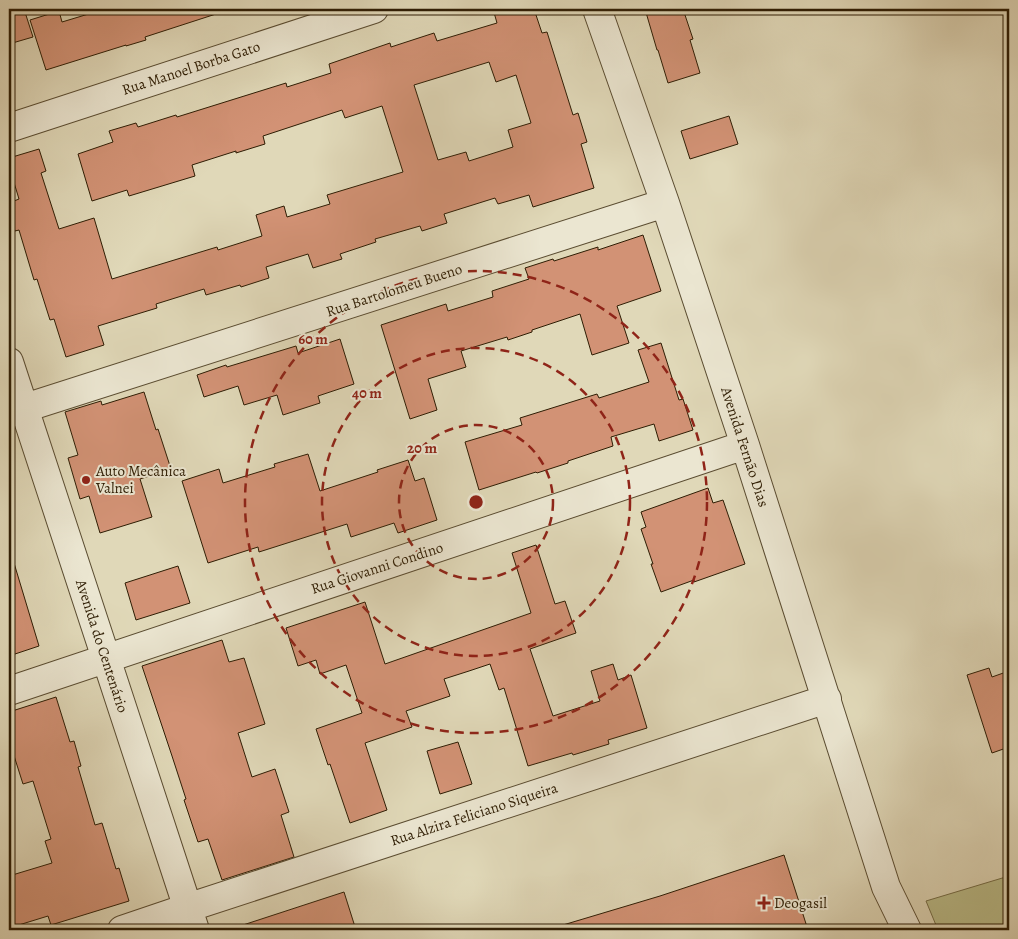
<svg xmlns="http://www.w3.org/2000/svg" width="1018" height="939" font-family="Alegreya,serif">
<rect width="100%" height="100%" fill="#e0d8b8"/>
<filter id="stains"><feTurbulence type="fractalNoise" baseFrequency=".004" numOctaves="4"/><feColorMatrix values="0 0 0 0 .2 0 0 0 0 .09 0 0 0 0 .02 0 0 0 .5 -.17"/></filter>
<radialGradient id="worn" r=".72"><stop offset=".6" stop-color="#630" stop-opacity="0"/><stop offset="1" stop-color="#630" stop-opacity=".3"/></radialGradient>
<path fill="#babc89" stroke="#746c46" d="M 1009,876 L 1009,930 L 938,930 L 926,901 Z"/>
<path fill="#d29275" stroke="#2e1d04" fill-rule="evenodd" d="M 9,9 L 24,9 L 33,37 L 9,44 Z
M 105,9 L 218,9 L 219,13 L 145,37 L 146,40 L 126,46 L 126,45 L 46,70 L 30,20 L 59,11 L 62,22 Z
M 493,9 L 534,9 L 542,33 L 547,32 L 573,115 L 578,113 L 587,142 L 581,144 L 594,188 L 533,207 L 529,195 L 498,204 L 495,198 L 444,214 L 447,223 L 422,231 L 420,226 L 375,239 L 376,242 L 340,254 L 342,259 L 313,268 L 308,254 L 266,267 L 269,278 L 241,287 L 240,285 L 206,295 L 204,289 L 156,304 L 157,308 L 98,326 L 104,345 L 66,357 L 54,319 L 50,320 L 37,279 L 34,280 L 19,230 L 15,231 L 9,211 L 9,203 L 19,199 L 9,166 L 9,158 L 39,149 L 46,171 L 41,173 L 59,229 L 94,218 L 112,279 L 217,247 L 218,250 L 262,236 L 256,215 L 284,206 L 287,217 L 330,204 L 327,195 L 403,172 L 382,106 L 345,118 L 342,110 L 263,136 L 265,144 L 236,153 L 236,151 L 192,165 L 195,176 L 129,196 L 127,190 L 92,201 L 78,154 L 113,142 L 109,131 L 136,123 L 138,127 L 176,115 L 177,117 L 286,83 L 287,87 L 331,73 L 329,64 L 390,43 L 391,47 L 434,33 L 437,41 L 497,23 ZM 489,62 L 496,82 L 516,75 L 531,123 L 508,130 L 513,147 L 469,161 L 466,152 L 438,160 L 414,85 Z
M 645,9 L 683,9 L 693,39 L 690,40 L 700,73 L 668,83 L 658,50 L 657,50 Z
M 729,116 L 738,144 L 690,159 L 681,131 Z
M 643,235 L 661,291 L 617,306 L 629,343 L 592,355 L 580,314 L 532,330 L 532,332 L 508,340 L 507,337 L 461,351 L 466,367 L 428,379 L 437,410 L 410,419 L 381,325 L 446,304 L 448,311 L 493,297 L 492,291 L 529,279 L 525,268 L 553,259 L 554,261 L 598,247 L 598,250 Z
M 340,339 L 354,384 L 318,396 L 320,403 L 283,415 L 277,395 L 244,405 L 238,386 L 204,397 L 197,375 L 226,365 L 227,367 L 296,346 L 298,353 Z
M 661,343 L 679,400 L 683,399 L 693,430 L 659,441 L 654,424 L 611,437 L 613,446 L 568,461 L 568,463 L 537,473 L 536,472 L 479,490 L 465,442 L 522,425 L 520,418 L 597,394 L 599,398 L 649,382 L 638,350 Z
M 144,392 L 156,430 L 158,429 L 171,469 L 140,479 L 152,517 L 100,533 L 89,496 L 80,499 L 68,458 L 78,455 L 65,412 L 101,401 L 102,405 Z
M 308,454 L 320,491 L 378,472 L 377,470 L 408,460 L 415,481 L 424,478 L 437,520 L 398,533 L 394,523 L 351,537 L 347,524 L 259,552 L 258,547 L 208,563 L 182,481 L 219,469 L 223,483 L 275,467 L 274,464 Z
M 708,488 L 713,503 L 723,500 L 745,564 L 694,582 L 694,580 L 661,592 L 651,564 L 653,564 L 641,529 L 646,527 L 641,512 Z
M 536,545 L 555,604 L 565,601 L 576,633 L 530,649 L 553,716 L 600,701 L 591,671 L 613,664 L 618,680 L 631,675 L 647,728 L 608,740 L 609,744 L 573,755 L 572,753 L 528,766 L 504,688 L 499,690 L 490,664 L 469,671 L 444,679 L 450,696 L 406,711 L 412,727 L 365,743 L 387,810 L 350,823 L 330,764 L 328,765 L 316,729 L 362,713 L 346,665 L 320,674 L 316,660 L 298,666 L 286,628 L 365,602 L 385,664 L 531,613 L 512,553 Z
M 14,563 L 39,646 L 9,656 L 9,564 Z
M 178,566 L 190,603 L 136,620 L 125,583 Z
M 222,640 L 229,662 L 244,658 L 265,724 L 238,733 L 252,777 L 275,769 L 289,812 L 281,815 L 294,857 L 222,880 L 208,839 L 198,842 L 184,800 L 186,799 L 172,756 L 142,666 Z
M 989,668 L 992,677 L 1009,671 L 1009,747 L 992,753 L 967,675 Z
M 56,697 L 70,742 L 74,741 L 81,766 L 78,767 L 95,825 L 102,823 L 116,869 L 119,868 L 129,901 L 51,925 L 48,916 L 9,928 L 9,876 L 52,863 L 45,841 L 51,839 L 33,781 L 23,784 L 9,740 L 9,712 Z
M 458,742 L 472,784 L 440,794 L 427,751 Z
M 784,855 L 808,930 L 564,930 L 563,925 L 660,896 Z
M 344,892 L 356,930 L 241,930 L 240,926 Z"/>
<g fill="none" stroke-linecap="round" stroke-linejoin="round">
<defs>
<path id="minor" d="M 597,9 L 665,203 L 745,445 L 886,887 L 907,930
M 9,128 L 374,9
M 9,362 L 195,930
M 9,413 L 665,203
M 9,691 L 745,445
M 122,930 L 187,908 L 827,699"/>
</defs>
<use href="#minor" stroke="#5a4c31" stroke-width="30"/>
<use href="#minor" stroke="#ebe6d1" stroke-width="28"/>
</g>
<g fill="none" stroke="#8f2418" stroke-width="2.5" stroke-dasharray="9 6">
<circle cx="476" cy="502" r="77"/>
<circle cx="476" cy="502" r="154"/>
<circle cx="476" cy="502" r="231"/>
</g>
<g fill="#8f2418" stroke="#ebe6d1" stroke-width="2">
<circle cx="86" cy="480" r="5"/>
<path d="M761.5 895.5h5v5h5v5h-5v5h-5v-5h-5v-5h5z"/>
</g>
<g text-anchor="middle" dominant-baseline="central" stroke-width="4" stroke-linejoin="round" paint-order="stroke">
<g font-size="15" fill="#2e1d04" stroke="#ebe6d1">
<text transform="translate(191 68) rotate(-18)">Rua Manoel Borba Gato</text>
<text transform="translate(394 290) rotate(-18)">Rua Bartolomeu Bueno</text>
<text transform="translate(745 447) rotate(72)">Avenida Fernão Dias</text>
<text transform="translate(377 568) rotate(-18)">Rua Giovanni Condino</text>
<text transform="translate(102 646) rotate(72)">Avenida do Centenário</text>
<text transform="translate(474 814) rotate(-18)">Rua Alzira Feliciano Siqueira</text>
</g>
<g font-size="15" fill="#2e1d04" stroke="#ebe6d1" text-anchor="start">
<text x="96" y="471">Auto Mecânica<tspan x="96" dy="17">Valnei</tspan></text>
<text x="774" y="903">Deogasil</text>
</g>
</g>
<circle cx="476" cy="502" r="8" fill="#8f2418" stroke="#ebe6d1" stroke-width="2.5"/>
<g font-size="15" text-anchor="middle" font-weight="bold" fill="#8f2418" stroke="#ebe6d1" stroke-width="4" stroke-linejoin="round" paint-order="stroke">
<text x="313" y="344">60 m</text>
<text x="367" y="398">40 m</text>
<text x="422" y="453">20 m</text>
</g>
<rect width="1018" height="939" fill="none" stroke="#e0d8b8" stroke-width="30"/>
<rect x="10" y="10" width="998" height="919" fill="none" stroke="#2e1d04" stroke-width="2.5"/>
<rect x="15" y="15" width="988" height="909" fill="none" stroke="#2e1d04"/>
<rect width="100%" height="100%" filter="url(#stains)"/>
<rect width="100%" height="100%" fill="url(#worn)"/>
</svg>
